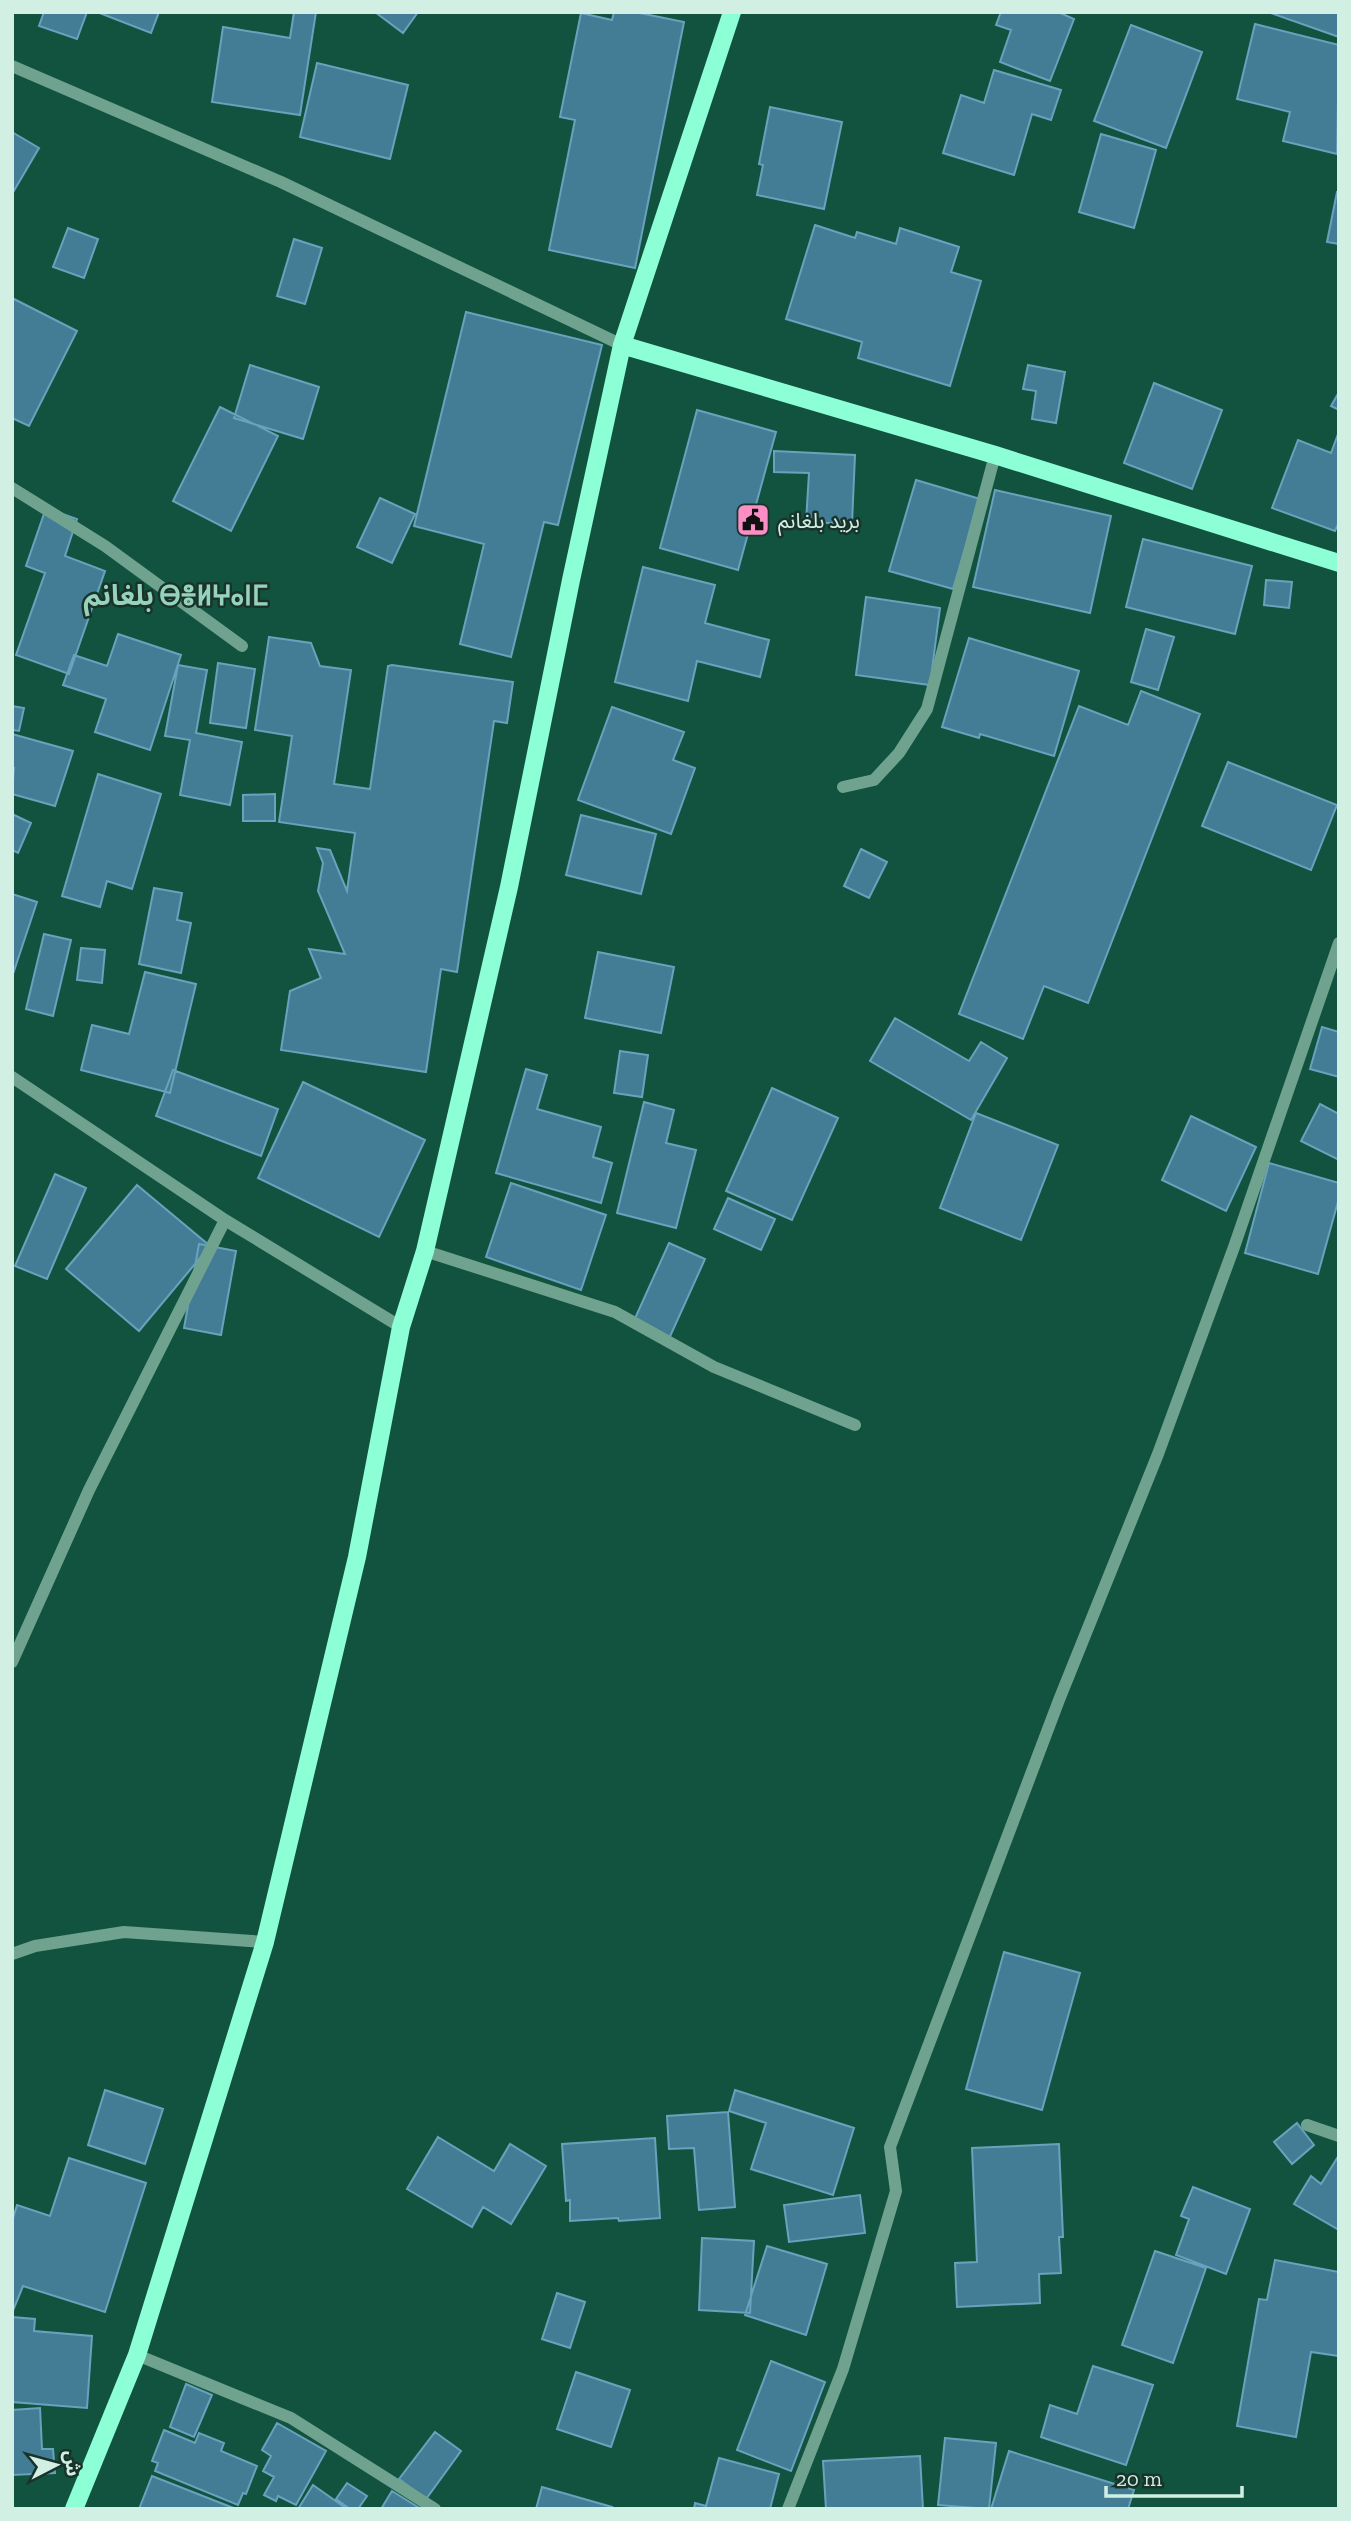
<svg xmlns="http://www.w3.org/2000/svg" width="1351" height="2521" font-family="'Zilla Slab','Noto Sans Arabic','Noto Sans Tifinagh',serif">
<rect width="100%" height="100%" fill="#125340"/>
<path fill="#437c95" stroke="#68a2bc" stroke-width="2" d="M 44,12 L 87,12 L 77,39 L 39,26 Z
M 97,12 L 159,12 L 151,33 Z
M 294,12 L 316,12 L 300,115 L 212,102 L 223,27 L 290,38 Z
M 375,12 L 418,12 L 403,33 Z
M 614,12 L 635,12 L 684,22 L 635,268 L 549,250 L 575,120 L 560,117 L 581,13 L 612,20 Z
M 1001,12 L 1058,12 L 1074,19 L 1050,81 L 1000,62 L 1011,30 L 996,25 Z
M 1268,12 L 1339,12 L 1339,37 Z
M 1255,24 L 1339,45 L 1337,154 L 1283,141 L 1290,112 L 1237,99 Z
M 1131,25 L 1202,52 L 1166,148 L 1094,121 Z
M 317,63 L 408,85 L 390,159 L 300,137 Z
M 994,70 L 1061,90 L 1051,120 L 1032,114 L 1014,175 L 943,153 L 961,95 L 984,103 Z
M 770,107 L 842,122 L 824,209 L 757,195 L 763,165 L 759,164 Z
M 12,132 L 39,148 L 12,194 Z
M 1101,134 L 1156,150 L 1134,228 L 1079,212 Z
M 1337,192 L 1339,192 L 1339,244 L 1327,242 Z
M 815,225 L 855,238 L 857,232 L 896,244 L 900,228 L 959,247 L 951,272 L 981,281 L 950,386 L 858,358 L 862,342 L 786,319 Z
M 68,228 L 98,239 L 84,278 L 53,267 Z
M 294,239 L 322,248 L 305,304 L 277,296 Z
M 12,298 L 77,331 L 29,426 L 12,418 Z
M 466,312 L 602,345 L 558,525 L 544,522 L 511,657 L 460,644 L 484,544 L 414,526 Z
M 250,365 L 319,387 L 303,439 L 234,418 Z
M 1028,365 L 1065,372 L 1056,423 L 1032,419 L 1036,391 L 1023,389 Z
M 1154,383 L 1222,410 L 1192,489 L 1124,463 Z
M 1339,392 L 1339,410 L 1331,406 Z
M 220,407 L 278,436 L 231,531 L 173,501 Z
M 697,410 L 776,432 L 738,570 L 660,548 Z
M 1338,434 L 1339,522 L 1335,531 L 1272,508 L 1298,440 L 1331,453 Z
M 774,451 L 855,455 L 852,524 L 806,522 L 809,473 L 774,472 Z
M 916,480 L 980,499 L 953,589 L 889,571 Z
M 995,490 L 1111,516 L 1090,613 L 973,587 Z
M 380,498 L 415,514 L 392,563 L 357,547 Z
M 46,508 L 77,519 L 65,556 L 105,571 L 69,674 L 16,655 L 45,573 L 26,566 Z
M 1143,539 L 1252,566 L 1235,634 L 1126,607 Z
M 643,567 L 715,585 L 705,623 L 769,640 L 760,677 L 697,661 L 688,701 L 615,682 Z
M 1266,580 L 1292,582 L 1289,608 L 1264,605 Z
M 866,597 L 940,608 L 930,685 L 856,675 Z
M 1146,629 L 1174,637 L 1158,690 L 1131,682 Z
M 118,634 L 181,655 L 150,750 L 95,732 L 106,699 L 63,685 L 74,655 L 107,666 Z
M 269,637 L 311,643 L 320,666 L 351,670 L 334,784 L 370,789 L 388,666 L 392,665 L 513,682 L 507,723 L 494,721 L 457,972 L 441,969 L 426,1072 L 281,1050 L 290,991 L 321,978 L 309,949 L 345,954 L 318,891 L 323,863 L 317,848 L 330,850 L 347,891 L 355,833 L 279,822 L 292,736 L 255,730 Z
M 969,638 L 1079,671 L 1054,756 L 980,734 L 979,738 L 942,727 Z
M 218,663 L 255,669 L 246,728 L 210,723 Z
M 178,665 L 207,670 L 196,733 L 242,742 L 230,805 L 180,795 L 190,740 L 165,736 Z
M 1141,691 L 1200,714 L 1088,1003 L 1044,986 L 1023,1039 L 959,1014 L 1079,706 L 1128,725 Z
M 12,706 L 24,708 L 19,731 L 12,730 Z
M 612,707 L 684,732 L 673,760 L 695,768 L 671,834 L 578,800 Z
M 12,734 L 73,751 L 55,806 L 12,794 L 14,768 L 12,768 Z
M 1228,762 L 1337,805 L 1311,870 L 1202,826 Z
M 98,774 L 161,794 L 132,889 L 107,881 L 100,907 L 62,896 Z
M 275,794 L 275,821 L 243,821 L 243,795 Z
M 12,814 L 31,823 L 18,853 L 12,850 Z
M 581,815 L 656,834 L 641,894 L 566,875 Z
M 861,849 L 887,862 L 869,898 L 844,886 Z
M 154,888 L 182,893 L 177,920 L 191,923 L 181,973 L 139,964 Z
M 12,894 L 37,902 L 12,977 Z
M 44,934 L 71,940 L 53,1016 L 26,1009 Z
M 81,948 L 105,950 L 102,983 L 77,980 Z
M 598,952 L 674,967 L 661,1033 L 585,1018 Z
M 145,972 L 196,984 L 170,1093 L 81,1070 L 92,1025 L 129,1034 Z
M 895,1018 L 969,1061 L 981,1042 L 1007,1058 L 971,1120 L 870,1061 Z
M 1322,1027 L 1339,1032 L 1339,1077 L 1310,1069 Z
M 620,1051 L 648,1055 L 642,1097 L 614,1093 Z
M 526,1069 L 547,1075 L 537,1109 L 601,1127 L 593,1157 L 612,1163 L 601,1203 L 496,1173 Z
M 173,1070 L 278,1109 L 261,1156 L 156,1116 Z
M 303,1082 L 425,1140 L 379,1237 L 258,1178 Z
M 772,1088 L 838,1118 L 792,1220 L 726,1191 Z
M 644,1102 L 674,1110 L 666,1143 L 696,1150 L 676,1228 L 617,1213 Z
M 1320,1104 L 1339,1114 L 1339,1160 L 1301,1141 Z
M 976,1113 L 1058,1145 L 1021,1240 L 940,1208 Z
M 1191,1116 L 1256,1147 L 1226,1211 L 1162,1180 Z
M 1269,1163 L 1339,1183 L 1339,1198 L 1318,1274 L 1245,1253 Z
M 55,1174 L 86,1188 L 47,1279 L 15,1266 Z
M 511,1183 L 606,1215 L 581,1290 L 486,1257 Z
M 137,1185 L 210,1246 L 139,1331 L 66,1269 Z
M 728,1198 L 775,1219 L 761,1250 L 714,1229 Z
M 669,1243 L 705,1259 L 668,1341 L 632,1325 Z
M 199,1244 L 236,1251 L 221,1335 L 184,1328 Z
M 1004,1952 L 1080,1973 L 1042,2110 L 966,2089 Z
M 105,2090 L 163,2109 L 145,2164 L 88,2145 Z
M 735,2090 L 854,2128 L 833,2195 L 751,2169 L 766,2123 L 729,2111 Z
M 728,2112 L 735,2207 L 699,2210 L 694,2148 L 669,2149 L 667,2116 Z
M 1297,2123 L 1314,2145 L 1292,2164 L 1274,2142 Z
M 438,2137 L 494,2171 L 510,2144 L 546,2166 L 511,2224 L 483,2207 L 472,2227 L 407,2189 Z
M 655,2138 L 660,2218 L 619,2221 L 618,2218 L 570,2221 L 570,2200 L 566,2201 L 562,2144 Z
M 1059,2144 L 1063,2237 L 1059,2237 L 1061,2273 L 1039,2274 L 1040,2303 L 957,2307 L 955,2263 L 977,2262 L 972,2148 Z
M 1339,2155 L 1339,2230 L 1294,2204 L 1311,2176 L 1321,2184 Z
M 69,2158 L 146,2183 L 105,2312 L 23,2286 L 12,2313 L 12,2222 L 17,2205 L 50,2216 Z
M 1193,2187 L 1250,2209 L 1226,2274 L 1176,2255 L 1189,2219 L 1181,2216 Z
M 860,2195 L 865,2233 L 789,2242 L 784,2205 Z
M 702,2238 L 754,2241 L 750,2313 L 699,2310 Z
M 767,2246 L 827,2264 L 806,2335 L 745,2315 Z
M 1155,2251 L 1206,2268 L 1173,2363 L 1122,2345 Z
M 1275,2260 L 1339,2272 L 1339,2356 L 1311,2352 L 1296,2437 L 1237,2426 L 1259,2299 L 1267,2300 Z
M 557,2293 L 585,2302 L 570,2348 L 542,2339 Z
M 12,2317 L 35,2319 L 34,2331 L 92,2336 L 87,2408 L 12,2402 Z
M 771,2361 L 825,2382 L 791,2471 L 737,2450 Z
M 1093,2366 L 1153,2385 L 1126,2465 L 1041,2437 L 1050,2405 L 1077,2414 Z
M 576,2372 L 630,2390 L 611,2447 L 557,2429 Z
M 186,2384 L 212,2395 L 194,2437 L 170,2427 Z
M 40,2408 L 42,2449 L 53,2449 L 55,2473 L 12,2475 L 12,2410 Z
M 277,2423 L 326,2451 L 296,2505 L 278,2496 L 276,2501 L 264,2495 L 274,2477 L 263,2471 L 271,2456 L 262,2450 Z
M 164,2430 L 195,2443 L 199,2433 L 224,2443 L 221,2451 L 257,2466 L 246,2494 L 243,2493 L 238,2505 L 155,2471 L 158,2463 L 152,2461 Z
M 435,2432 L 461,2451 L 426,2499 L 399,2479 Z
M 945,2438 L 996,2443 L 989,2509 L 938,2505 Z
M 1009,2451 L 1134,2490 L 1128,2509 L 991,2509 Z
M 920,2456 L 923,2509 L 826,2509 L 823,2461 Z
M 719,2458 L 779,2474 L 770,2509 L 694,2509 L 695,2503 L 706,2506 Z
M 152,2476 L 236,2509 L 139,2509 Z
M 347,2483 L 367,2496 L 358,2509 L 350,2509 L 336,2499 Z
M 313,2485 L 347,2509 L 298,2509 Z
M 542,2487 L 612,2507 L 611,2509 L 536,2509 Z
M 392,2491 L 421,2509 L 381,2509 Z"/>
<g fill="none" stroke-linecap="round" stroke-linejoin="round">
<path stroke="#6fa38f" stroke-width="12" d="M 12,66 L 281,182 L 622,345
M 12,488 L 105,546 L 242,646
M 843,787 L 874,780 L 899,753 L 927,709 L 995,455
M 12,1077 L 225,1220 L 401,1327
M 425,1251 L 615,1312 L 714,1367 L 855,1425
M 12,1662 L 89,1490 L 225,1220
M 12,1954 L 35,1946 L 124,1932 L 265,1942
M 1307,2125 L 1339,2136
M 137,2355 L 291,2418 L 435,2509
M 788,2509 L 843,2369 L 896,2191 L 890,2147 L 1059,1700 L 1158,1454 L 1234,1247 L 1339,943"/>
<path stroke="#8dffd7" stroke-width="18" d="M 622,345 L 995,455 L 1339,563
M 74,2509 L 137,2355 L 265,1942 L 357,1557 L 401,1327 L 425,1251 L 509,887 L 571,580 L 622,345 L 732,12"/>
</g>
<defs>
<symbol id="civic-square" viewBox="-11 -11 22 22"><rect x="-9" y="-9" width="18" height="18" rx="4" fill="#fa8fc6" stroke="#19332a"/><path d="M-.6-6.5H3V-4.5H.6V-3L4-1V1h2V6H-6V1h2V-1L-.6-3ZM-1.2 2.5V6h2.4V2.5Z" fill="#111"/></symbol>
</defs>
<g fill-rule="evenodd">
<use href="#civic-square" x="734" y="501" width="38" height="38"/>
</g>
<g text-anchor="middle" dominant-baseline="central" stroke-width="5" stroke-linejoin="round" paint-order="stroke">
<g font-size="21" fill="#d1efe3" stroke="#19332a" text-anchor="start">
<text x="778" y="520">بريد بلغانم</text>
</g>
<g font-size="28" font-weight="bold" fill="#96d3bc" stroke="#19332a">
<text x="176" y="595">بلغانم ⴱⴻⵍⵖⴰⵏⵎ</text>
</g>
</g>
<rect width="1351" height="2521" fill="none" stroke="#d1efe3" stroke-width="28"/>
<g transform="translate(56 2465) rotate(84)" stroke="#19332a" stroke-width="5" paint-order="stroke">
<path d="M0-5L12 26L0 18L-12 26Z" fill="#d1efe3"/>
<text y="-10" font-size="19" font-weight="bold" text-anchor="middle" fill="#d1efe3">ش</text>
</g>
<path d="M1106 2486v10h136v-10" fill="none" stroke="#d1efe3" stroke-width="3.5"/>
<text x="1116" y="2486" font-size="21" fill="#d1efe3" stroke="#19332a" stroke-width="5" paint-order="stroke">20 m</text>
</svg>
